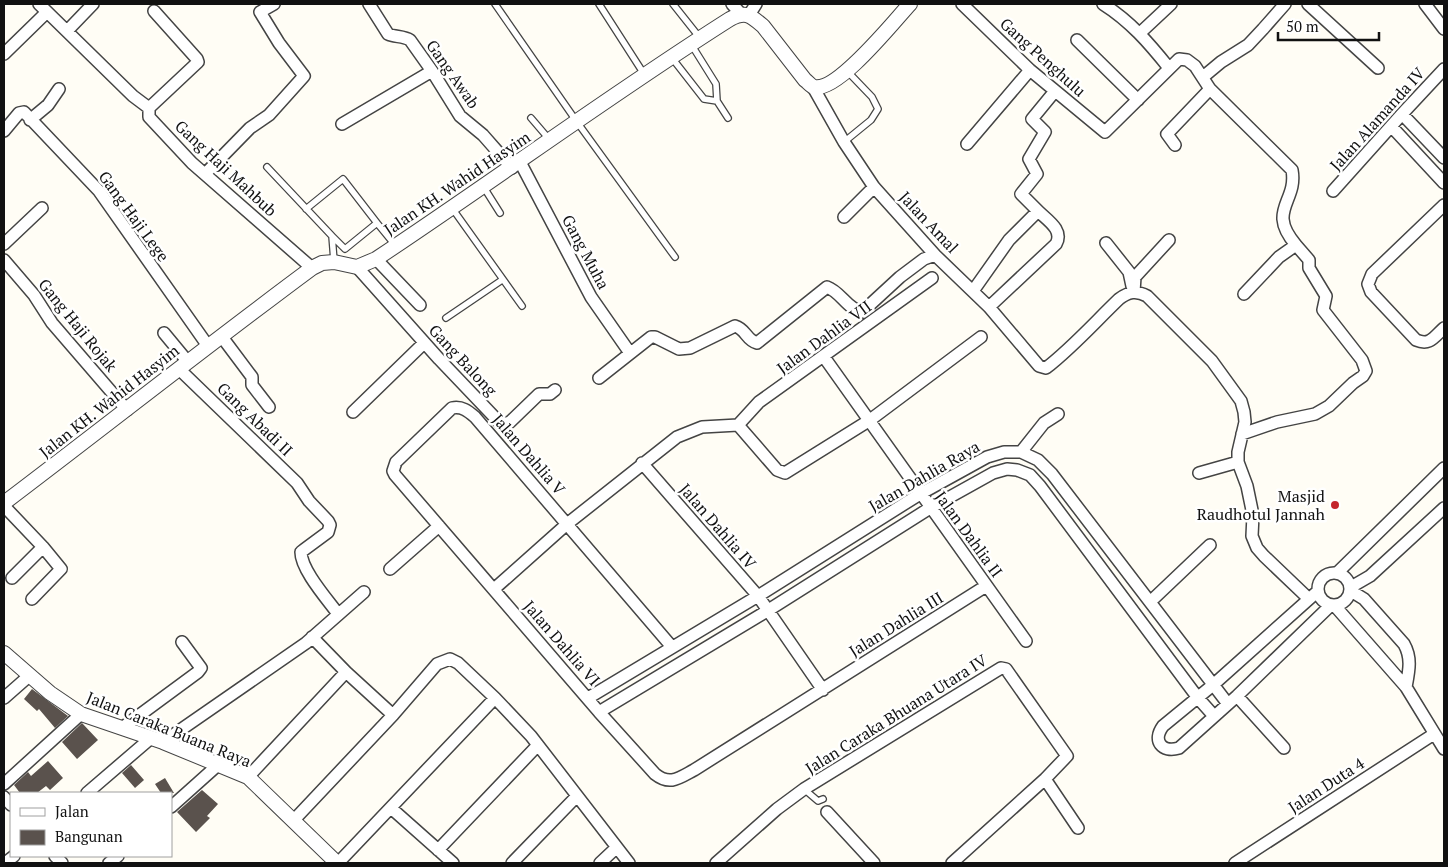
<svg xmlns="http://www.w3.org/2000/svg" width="1448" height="867" font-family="'PT Serif',serif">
<rect width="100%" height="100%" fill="#fffdf5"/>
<path fill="#5a524d" d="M 32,689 L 68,716 L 55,728 L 39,709 L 37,711 L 24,699 Z
M 82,723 L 98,740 L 77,759 L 62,742 Z
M 48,761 L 63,778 L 50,790 L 46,786 L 37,793 L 20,793 L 14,785 L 28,772 L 31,776 Z
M 131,765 L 144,780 L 135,788 L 122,773 Z
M 165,778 L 174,793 L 161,793 L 155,784 Z
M 202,790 L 218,804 L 207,816 L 210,818 L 196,832 L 177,812 Z"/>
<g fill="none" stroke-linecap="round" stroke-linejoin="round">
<defs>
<path id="service" d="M 495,4 L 577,122 L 675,257
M 599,4 L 644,74
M 673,4 L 700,38
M 691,44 L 716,84 L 717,101 L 728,118
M 672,58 L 704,99 L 717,101
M 531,118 L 549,139
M 844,142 L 871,120 L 878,109 L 872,97 L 848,72
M 267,167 L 332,236 L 334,261
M 483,186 L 500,213
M 452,208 L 522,306
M 306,209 L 343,179 L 377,223 L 345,249 L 332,236
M 377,223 L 395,245
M 446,318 L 502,280
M 804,789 L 818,801 L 823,799"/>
<path id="minor" d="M 39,4 L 133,96 L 149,108 L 149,117 L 192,163 L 312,268
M 369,4 L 388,34 C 394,37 404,36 410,40 L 432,71 L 460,116 L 483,135 L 512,168
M 732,4 L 741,14
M 962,4 L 1030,70 L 1105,132 L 1179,59 L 1187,60 L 1195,66 L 1210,89 L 1292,170 C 1298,202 1266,210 1296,245 L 1279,257 L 1244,294
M 1103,4 C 1130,21 1149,43 1169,68
M 1308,4 L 1378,68
M 1425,4 L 1444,29
M 749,15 L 756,4
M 67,31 L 93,4
M 1140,33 L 1171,4
M 1077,40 L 1138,100
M 4,54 L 47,12
M 1203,77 L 1221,62 L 1248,45 L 1263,29 L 1285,4
M 813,87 L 844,142 L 874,187 L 935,255 L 989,307 L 1039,366 L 1046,368 C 1072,348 1095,322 1119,299 C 1128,292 1136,290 1147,296 L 1212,361 L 1241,401 L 1244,412 L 1245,422 L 1238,452 L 1238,462 L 1247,486 L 1253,515 L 1252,536 L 1257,548 L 1264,556 L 1308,598
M 149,108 L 198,62 L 197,59 L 154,11
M 1402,114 L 1444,158
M 30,120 L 48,105 L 59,89
M 342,124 L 432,71
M 1391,126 L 1444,183
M 4,131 L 19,113 L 24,112 L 99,191 L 208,346
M 967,144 L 1030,70
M 1175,145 L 1167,134 L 1210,89
M 520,162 L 591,297 L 630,353
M 205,174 L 250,128 L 269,115 L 304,76 L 279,43 L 260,12 L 274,4
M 1333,191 L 1402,114 L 1444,69
M 1444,205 L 1372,274 L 1368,284 L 1371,292 L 1416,340 C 1430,346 1434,337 1444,328
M 844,217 L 874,187
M 1106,243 L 1129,272 L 1132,286
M 4,244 L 42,208
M 376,259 L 420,305
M 4,260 L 34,295 L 52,323 L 127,410
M 357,267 L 439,359 L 501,424 L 510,422 L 539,394 L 550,394 L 555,390
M 973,291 L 1009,240 L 1038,211 L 1021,194 L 1037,174 L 1029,159 L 1045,132 L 1032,119 L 1055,91
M 1134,292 L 1135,277 L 1169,240
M 989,307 L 1056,244 C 1064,230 1047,220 1038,211
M 164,333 L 188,362
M 222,337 L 252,377 L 252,385 L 269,407
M 824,357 L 1026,641
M 179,369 L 297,483 L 309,501 L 328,521 L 330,525 L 328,532 L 305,549 L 301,552 C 301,570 328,600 338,614
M 599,378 L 651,337 L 655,337 L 679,349 L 690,348 L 735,326 C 746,329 746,340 757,343 L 827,287 C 841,292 847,309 862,312 L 900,277 L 924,259 L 935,255
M 353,412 L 424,343
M 738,425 L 759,402 L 932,278
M 1242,434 L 1277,422 L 1315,414 L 1329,406 L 1353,383 L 1363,376 L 1366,371 L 1362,360 L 1323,310 L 1326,296 L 1309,268 L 1309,260 L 1296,245
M 1021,452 L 1044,423 L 1058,414
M 642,463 L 758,596 L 823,690
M 1199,473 L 1238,462
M 4,506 L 43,547 L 61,569 L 32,599
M 390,569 L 439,526
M1318 589a16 16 0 1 1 32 0a16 16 0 1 1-32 0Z
M 1337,573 L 1444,468
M 12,578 L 43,547
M 1351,587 L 1370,576 L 1444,508
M 494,589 L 567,524 L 677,437 L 702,427 L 738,425 L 777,470 L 785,473 L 870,420 L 981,337
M 1318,591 L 1213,685 L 1163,726 C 1152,741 1162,753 1179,748 L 1237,696 L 1331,605
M 1351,591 L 1364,599 L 1404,644 C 1412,658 1409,671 1406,687
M 1150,602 L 1210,545
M 1335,606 L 1406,687 L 1444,749
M 312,637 L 346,672 L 393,715
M 672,647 L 475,417 C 468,411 462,406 452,408 L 396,462 L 393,471 L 395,475 L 599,712 L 655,774 C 670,786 679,778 694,770 L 986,586
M 1237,696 L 1284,748
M 4,698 L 29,676
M 588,698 L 758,596 L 920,494 L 987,457 L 1004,452 L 1021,452 L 1038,460 L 1052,474 L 1228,704
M 599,712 L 767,611 L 930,508 L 993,473 L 1007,469 L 1017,470 L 1030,475 L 1040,486 L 1198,698 L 1214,716
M 122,728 L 198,672 L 201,668 L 182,642
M 163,742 L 306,643 L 364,592
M 248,777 L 346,672
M 1045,779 L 1078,828
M 4,784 L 81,714
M 87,793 L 151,738
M 4,797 L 11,805
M 171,807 L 219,764
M 391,808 L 453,863
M 827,812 L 874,863
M 293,821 L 393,715 L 437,664 L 450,659 L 458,663 L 495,698 L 531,736 L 629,863
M 438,850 L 538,745
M 55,856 L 62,863
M 5,863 L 14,856
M 109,863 L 118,856
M 338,863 L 495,698
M 512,863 L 577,796
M 600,863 L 616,848
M 716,863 L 777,809 L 804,789 L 1001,668 L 1006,669 L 1067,756 L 1045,779 L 952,863
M 1235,863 L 1434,734"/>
<path id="tertiary" d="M 4,503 C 107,425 208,345 312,268 L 322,263 L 334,262 L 357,267 L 376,259 C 495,180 610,95 730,19 C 746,11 750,15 763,26 L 805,80 C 808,82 811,86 814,87 C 838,92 894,21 910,4
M 4,653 L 50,693 L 81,714 L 163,742 L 248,777 L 337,863"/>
</defs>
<use href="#service" stroke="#444" stroke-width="8"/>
<use href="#minor" stroke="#444" stroke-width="14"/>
<use href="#tertiary" stroke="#444" stroke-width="16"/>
<use href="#service" stroke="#fff" stroke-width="5.5"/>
<use href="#minor" stroke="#fff" stroke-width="11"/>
<use href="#tertiary" stroke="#fff" stroke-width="14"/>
</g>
<circle fill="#c4262e" stroke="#fff" stroke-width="2" cx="1335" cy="505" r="5"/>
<g text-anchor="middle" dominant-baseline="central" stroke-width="5" stroke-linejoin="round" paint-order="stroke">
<g font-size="16" fill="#111" stroke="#fff">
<text transform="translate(1043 57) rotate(42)">Gang Penghulu</text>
<text transform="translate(453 74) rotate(55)">Gang Awab</text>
<text transform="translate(1377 119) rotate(-48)">Jalan Alamanda IV</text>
<text transform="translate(226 168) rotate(43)">Gang Haji Mahbub</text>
<text transform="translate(457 183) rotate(-34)">Jalan KH. Wahid Hasyim</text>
<text transform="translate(134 216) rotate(54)">Gang Haji Lege</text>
<text transform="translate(929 222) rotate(47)">Jalan Amal</text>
<text transform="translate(586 252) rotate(62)">Gang Muha</text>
<text transform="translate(78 325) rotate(51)">Gang Haji Rojak</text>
<text transform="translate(824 337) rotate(-36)">Jalan Dahlia VII</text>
<text transform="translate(463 360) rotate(47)">Gang Balong</text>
<text transform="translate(109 401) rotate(-38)">Jalan KH. Wahid Hasyim</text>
<text transform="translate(255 419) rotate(44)">Gang Abadi II</text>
<text transform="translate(529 454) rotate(49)">Jalan Dahlia V</text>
<text transform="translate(924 476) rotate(-30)">Jalan Dahlia Raya</text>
<text transform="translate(718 526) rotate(49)">Jalan Dahlia IV</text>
<text transform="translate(969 534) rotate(54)">Jalan Dahlia II</text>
<text transform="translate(896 624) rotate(-32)">Jalan Dahlia III</text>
<text transform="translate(562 643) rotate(49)">Jalan Dahlia VI</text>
<text transform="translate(896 714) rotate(-32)">Jalan Caraka Bhuana Utara IV</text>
<text transform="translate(169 729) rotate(22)">Jalan Caraka Buana Raya</text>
<text transform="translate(1326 785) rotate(-33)">Jalan Duta 4</text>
</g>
<g font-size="16" fill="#111" stroke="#fff" text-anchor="end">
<text x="1325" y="496">Masjid<tspan x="1325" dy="18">Raudhotul Jannah</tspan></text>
</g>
</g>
<rect width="1448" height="867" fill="none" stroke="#111111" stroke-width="10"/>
<rect x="10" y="792" width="162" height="65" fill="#ffffff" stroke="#a0a0a0"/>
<rect x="20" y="808" width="25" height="8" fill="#ffffff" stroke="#a0a0a0"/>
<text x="55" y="817" font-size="15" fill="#111111">Jalan</text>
<rect x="20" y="830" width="25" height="15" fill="#5a524d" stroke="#a0a0a0"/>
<text x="55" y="842" font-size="15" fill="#111111">Bangunan</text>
<path d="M1278 32v8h101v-8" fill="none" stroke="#111111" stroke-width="2.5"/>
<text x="1286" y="32" font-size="15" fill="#111111" stroke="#ffffff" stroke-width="4" paint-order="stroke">50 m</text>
</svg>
